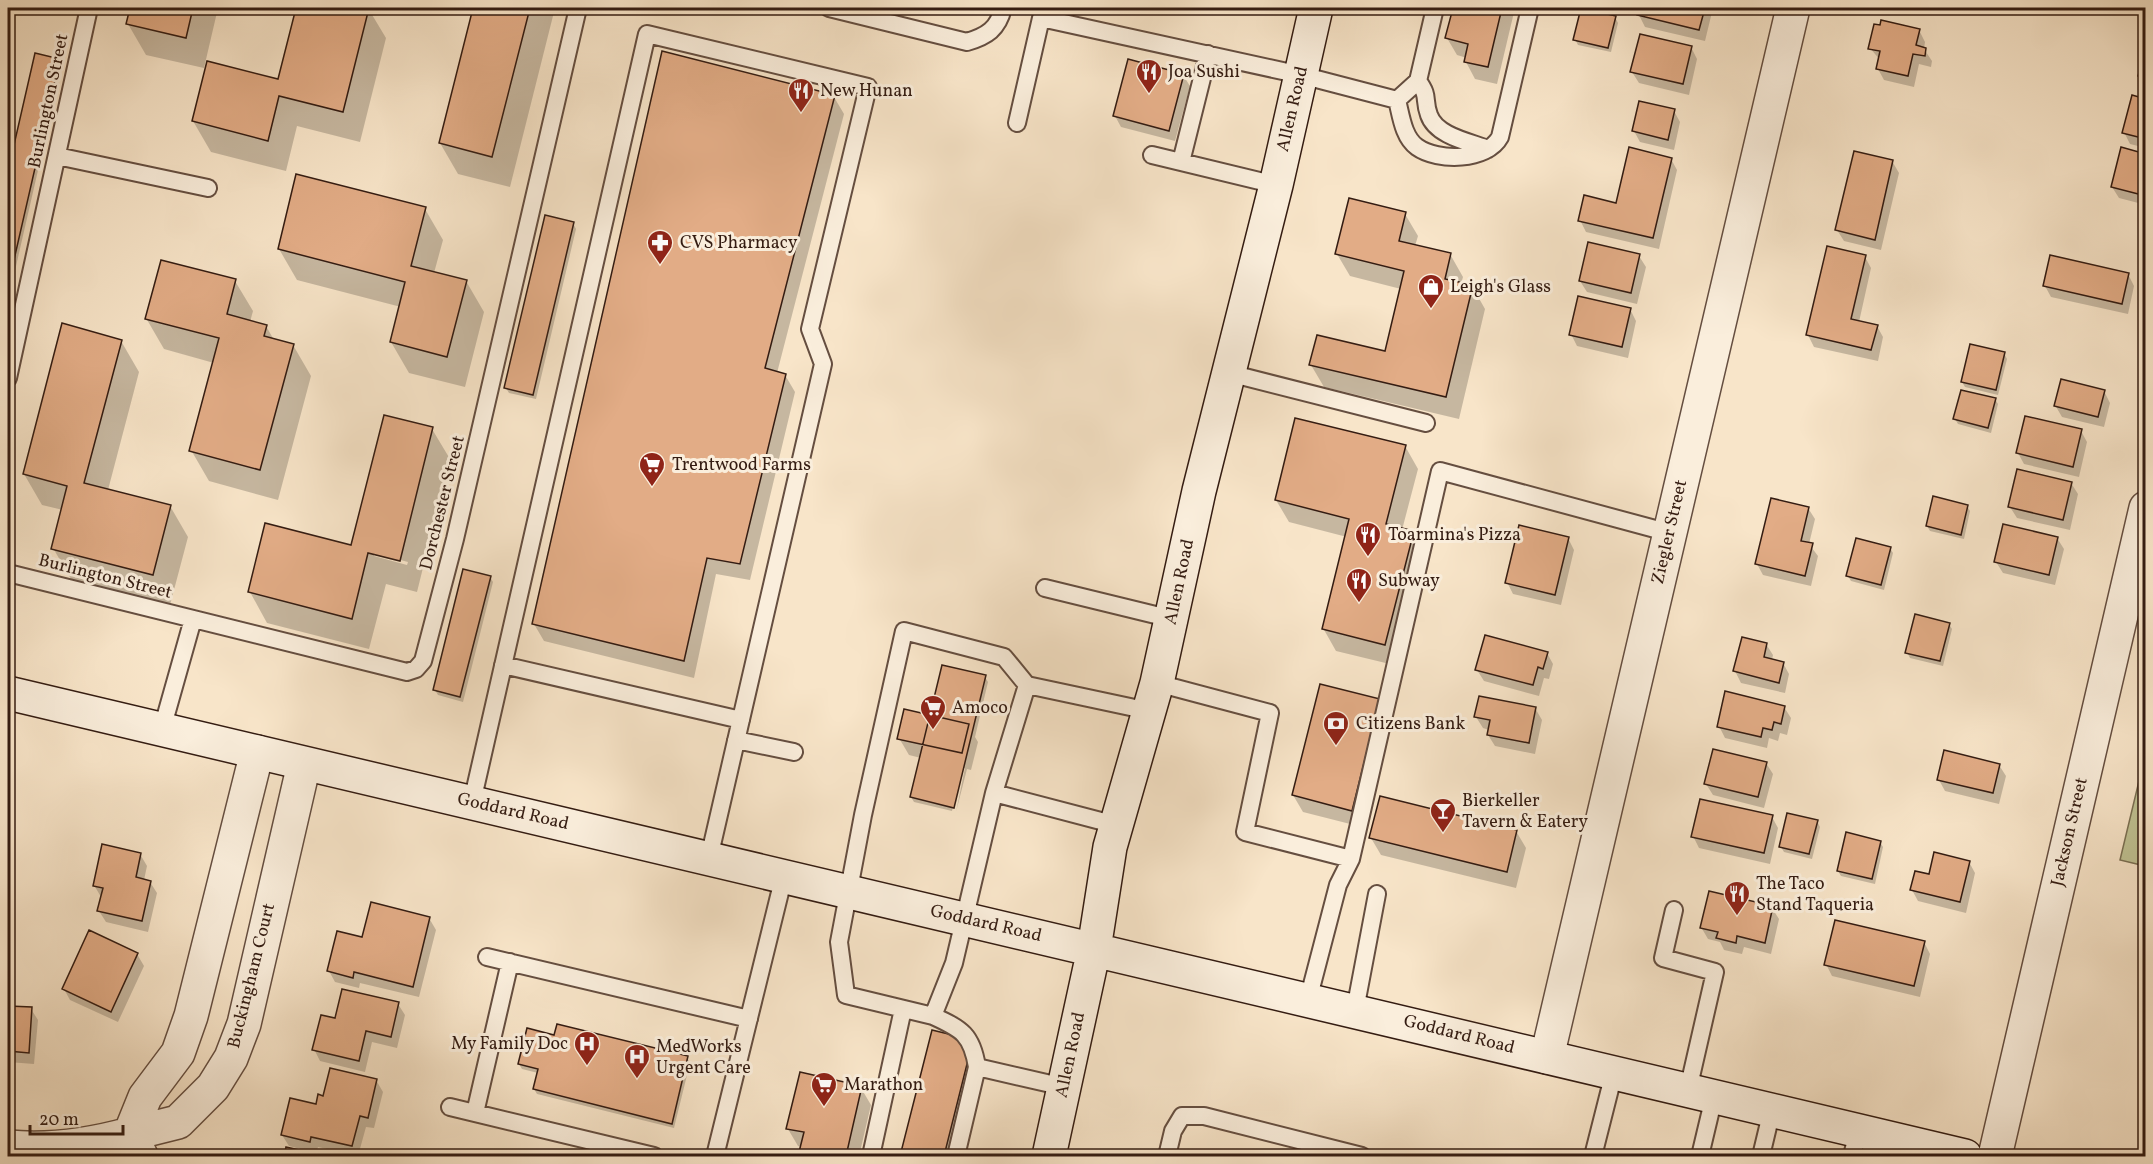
<svg xmlns="http://www.w3.org/2000/svg" width="2153" height="1164" font-family="Vollkorn,serif">
<rect width="100%" height="100%" fill="#f8e5c9"/>
<filter id="stains"><feTurbulence type="fractalNoise" baseFrequency=".00333" numOctaves="4"/><feColorMatrix values="0 0 0 0 .2 0 0 0 0 .09 0 0 0 0 .02 0 0 0 .5 -.17"/></filter>
<radialGradient id="worn" r=".72"><stop offset=".6" stop-color="#630" stop-opacity="0"/><stop offset="1" stop-color="#630" stop-opacity=".3"/></radialGradient>
<path fill="#c0c394" stroke="#7a7053" stroke-width="1.5" d="M 2145,756 L 2145,866 L 2120,860 Z"/>
<path fill="#0003" fill-rule="evenodd" d="M 132,8 L 218,8 L 204,68 L 146,55 L 128,24 Z
M 298,8 L 368,8 L 386,38 L 360,142 L 297,126 L 286,171 L 211,152 L 193,121 L 279,81 Z
M 474,8 L 555,8 L 510,187 L 458,174 L 440,143 Z
M 1454,8 L 1515,8 L 1497,84 L 1475,79 L 1466,62 L 1467,58 L 1457,55 L 1447,38 Z
M 1641,8 L 1713,8 L 1705,41 L 1645,27 L 1639,15 Z
M 1615,17 L 1618,23 L 1611,52 L 1578,45 L 1575,39 Z
M 1919,30 L 1925,42 L 1924,49 L 1932,61 L 1931,67 L 1919,64 L 1914,87 L 1884,80 L 1878,69 L 1880,60 L 1870,48 Z
M 1691,47 L 1697,59 L 1689,95 L 1639,83 L 1632,72 Z
M 2146,54 L 2146,87 L 2139,76 Z
M 36,55 L 59,61 L 62,66 L 8,301 L 8,178 Z
M 1183,75 L 1190,86 L 1175,141 L 1121,127 L 1115,116 Z
M 834,97 L 844,114 L 777,373 L 785,375 L 795,392 L 750,580 L 716,574 L 694,678 L 544,641 L 534,624 Z
M 2146,101 L 2146,148 L 2130,144 L 2124,132 Z
M 1674,111 L 1680,122 L 1674,150 L 1640,142 L 1634,131 Z
M 2146,155 L 2146,205 L 2119,198 L 2112,187 Z
M 1671,159 L 1677,170 L 1659,249 L 1586,232 L 1580,220 L 1617,204 Z
M 1892,161 L 1899,173 L 1881,250 L 1844,241 L 1837,230 Z
M 425,209 L 443,240 L 434,273 L 466,281 L 484,312 L 465,387 L 409,373 L 391,342 L 401,307 L 297,280 L 279,249 Z
M 1405,214 L 1418,236 L 1415,246 L 1450,254 L 1463,277 L 1461,284 L 1472,286 L 1485,309 L 1459,419 L 1324,387 L 1311,365 L 1386,352 L 1401,289 L 1350,276 L 1337,254 Z
M 573,223 L 576,229 L 536,399 L 509,393 L 506,388 Z
M 1639,256 L 1646,267 L 1637,304 L 1587,292 L 1580,281 Z
M 1865,257 L 1871,268 L 1859,322 L 1877,326 L 1883,337 L 1878,361 L 1814,347 L 1808,335 Z
M 2128,274 L 2134,286 L 2128,314 L 2051,297 L 2045,286 Z
M 235,281 L 253,311 L 250,322 L 266,326 L 274,340 L 293,345 L 311,376 L 278,500 L 209,481 L 191,450 L 214,363 L 164,349 L 146,318 Z
M 1630,309 L 1636,321 L 1628,358 L 1577,346 L 1571,334 Z
M 121,341 L 139,372 L 108,490 L 170,506 L 188,537 L 170,605 L 71,579 L 53,548 L 63,510 L 42,505 L 24,474 Z
M 2004,353 L 2007,359 L 1998,395 L 1965,387 L 1962,382 Z
M 2104,391 L 2110,403 L 2104,427 L 2062,417 L 2055,405 Z
M 1995,399 L 1998,404 L 1991,433 L 1958,424 L 1955,419 Z
M 432,429 L 450,459 L 417,592 L 386,584 L 369,649 L 267,623 L 250,592 L 352,546 ZM 374,553 L 408,562 L 407,565 L 374,556 Z
M 2081,431 L 2087,442 L 2079,477 L 2024,464 L 2018,453 Z
M 1405,446 L 1418,469 L 1402,530 L 1413,532 L 1426,555 L 1398,666 L 1336,651 L 1323,628 L 1347,537 L 1289,522 L 1276,500 Z
M 2071,483 L 2078,494 L 2070,530 L 2017,518 L 2010,507 Z
M 1967,506 L 1970,511 L 1964,539 L 1930,531 L 1927,526 Z
M 1808,508 L 1815,519 L 1809,544 L 1818,556 L 1811,586 L 1763,575 L 1757,564 Z
M 1568,538 L 1574,550 L 1561,605 L 1513,594 L 1507,582 Z
M 2057,538 L 2064,549 L 2055,585 L 2003,573 L 1996,562 Z
M 1890,548 L 1893,553 L 1884,590 L 1851,581 L 1848,576 Z
M 490,577 L 493,582 L 463,702 L 438,695 L 435,690 Z
M 1949,624 L 1952,629 L 1943,666 L 1910,658 L 1907,652 Z
M 1766,644 L 1773,655 L 1772,660 L 1783,663 L 1789,674 L 1785,693 L 1741,683 L 1735,671 Z
M 1547,653 L 1553,664 L 1549,679 L 1544,678 L 1539,696 L 1484,681 L 1477,670 Z
M 985,677 L 988,682 L 975,737 L 978,742 L 971,770 L 967,769 L 956,812 L 965,768 L 962,768 L 952,811 L 914,802 L 911,797 L 921,758 L 909,755 L 899,738 Z
M 1784,707 L 1791,718 L 1787,735 L 1780,733 L 1778,741 L 1769,738 L 1767,748 L 1725,738 L 1719,726 Z
M 1535,708 L 1542,720 L 1535,754 L 1495,746 L 1488,735 L 1489,730 L 1483,728 L 1476,717 Z
M 1389,718 L 1362,827 L 1303,812 L 1293,795 Z
M 1766,763 L 1773,774 L 1764,808 L 1713,795 L 1706,784 Z
M 1999,765 L 2006,776 L 1999,804 L 1945,791 L 1939,780 Z
M 1772,817 L 1778,828 L 1770,864 L 1699,848 L 1693,836 Z
M 1817,821 L 1820,827 L 1812,859 L 1784,852 L 1781,847 Z
M 1516,831 L 1526,848 L 1516,888 L 1381,855 L 1371,838 Z
M 1880,842 L 1883,847 L 1875,884 L 1841,876 L 1838,871 Z
M 140,854 L 147,866 L 144,880 L 150,882 L 157,893 L 148,932 L 106,922 L 99,911 L 101,897 L 94,885 Z
M 1969,862 L 1975,873 L 1966,913 L 1918,901 L 1912,890 L 1930,876 Z
M 1772,908 L 1779,919 L 1771,954 L 1744,947 L 1742,954 L 1724,950 L 1720,942 L 1708,939 L 1701,927 Z
M 429,918 L 436,930 L 419,997 L 360,983 L 359,988 L 335,982 L 329,971 L 363,939 Z
M 1924,942 L 1930,954 L 1920,997 L 1832,976 L 1826,964 Z
M 137,954 L 144,966 L 118,1022 L 70,1000 L 64,989 Z
M 398,1004 L 405,1015 L 397,1048 L 372,1042 L 365,1072 L 320,1061 L 314,1049 L 336,1020 Z
M 8,1007 L 31,1009 L 38,1020 L 34,1064 L 8,1062 Z
M 933,1032 L 975,1047 L 947,1156 L 902,1156 Z
M 555,1036 L 687,1058 L 690,1063 L 674,1128 L 537,1094 L 534,1089 L 538,1073 L 522,1069 L 519,1064 Z
M 376,1080 L 383,1092 L 374,1128 L 366,1127 L 358,1156 L 318,1147 L 316,1153 L 289,1146 L 282,1135 L 324,1097 Z
M 861,1088 L 871,1105 L 859,1156 L 800,1156 L 802,1147 L 798,1146 L 788,1129 Z"/>
<path fill="#e2ac86" stroke="#341c12" stroke-width="1.5" d="M 130,8 L 193,8 L 186,38 L 126,24 Z
M 296,8 L 369,8 L 343,112 L 279,96 L 268,141 L 192,121 L 207,61 L 278,79 Z
M 473,8 L 530,8 L 492,157 L 439,143 Z
M 1453,8 L 1502,8 L 1488,67 L 1464,62 L 1468,44 L 1445,38 Z
M 1581,8 L 1616,16 L 1608,48 L 1573,40 Z
M 1639,8 L 1705,8 L 1699,30 L 1637,15 Z
M 1881,20 L 1920,29 L 1916,45 L 1926,48 L 1925,56 L 1913,54 L 1908,76 L 1876,69 L 1880,51 L 1868,49 L 1874,24 L 1880,25 Z
M 1640,34 L 1692,46 L 1683,84 L 1630,72 Z
M 2146,48 L 2146,78 L 2138,76 Z
M 662,51 L 835,95 L 765,368 L 786,374 L 740,564 L 707,558 L 684,661 L 532,624 Z
M 35,53 L 60,59 L 8,286 L 8,171 Z
M 1128,59 L 1184,74 L 1169,131 L 1113,116 Z
M 2132,95 L 2146,99 L 2146,139 L 2122,133 Z
M 1639,101 L 1675,109 L 1668,140 L 1632,131 Z
M 1629,147 L 1672,158 L 1653,238 L 1578,221 L 1584,195 L 1616,203 Z
M 2121,147 L 2146,154 L 2146,196 L 2111,187 Z
M 1854,151 L 1893,160 L 1875,240 L 1835,230 Z
M 296,174 L 426,207 L 411,266 L 467,280 L 447,357 L 390,342 L 405,282 L 278,249 Z
M 1349,198 L 1406,212 L 1399,241 L 1451,253 L 1445,279 L 1473,285 L 1446,397 L 1309,365 L 1317,335 L 1385,351 L 1404,271 L 1335,254 Z
M 545,215 L 574,222 L 533,395 L 504,388 Z
M 1588,242 L 1640,254 L 1631,293 L 1579,281 Z
M 1827,246 L 1866,255 L 1851,319 L 1878,325 L 1871,350 L 1806,335 Z
M 2050,255 L 2129,273 L 2122,304 L 2043,286 Z
M 161,260 L 236,279 L 227,314 L 267,325 L 264,336 L 294,344 L 260,470 L 189,451 L 219,338 L 145,319 Z
M 1578,296 L 1631,308 L 1622,347 L 1569,335 Z
M 62,323 L 122,340 L 84,483 L 171,505 L 153,575 L 51,549 L 67,486 L 23,474 Z
M 1970,344 L 2005,352 L 1996,390 L 1961,382 Z
M 2061,379 L 2105,390 L 2098,417 L 2054,406 Z
M 1961,390 L 1996,398 L 1988,428 L 1953,419 Z
M 384,415 L 433,427 L 400,561 L 368,553 L 352,619 L 248,592 L 265,523 L 351,545 Z
M 2025,416 L 2082,429 L 2073,467 L 2016,453 Z
M 1295,418 L 1406,445 L 1386,524 L 1414,531 L 1385,645 L 1322,629 L 1349,519 L 1275,500 Z
M 2017,469 L 2072,482 L 2063,520 L 2008,507 Z
M 1933,496 L 1968,505 L 1961,535 L 1926,526 Z
M 1771,498 L 1809,507 L 1801,541 L 1813,543 L 1805,576 L 1755,564 Z
M 2003,524 L 2058,537 L 2049,575 L 1994,562 Z
M 1519,525 L 1569,537 L 1555,595 L 1505,583 Z
M 1856,538 L 1891,547 L 1881,585 L 1846,576 Z
M 463,569 L 491,576 L 460,697 L 433,690 Z
M 1915,614 L 1950,623 L 1940,661 L 1905,653 Z
M 1485,635 L 1548,652 L 1543,669 L 1538,667 L 1533,685 L 1475,670 Z
M 1742,637 L 1767,643 L 1764,657 L 1784,662 L 1779,683 L 1733,671 Z
M 942,665 L 986,675 L 954,808 L 910,797 Z
M 1320,684 L 1380,699 L 1352,811 L 1292,795 Z
M 1725,691 L 1785,706 L 1781,724 L 1774,722 L 1772,730 L 1763,728 L 1761,737 L 1717,727 Z
M 1479,696 L 1536,707 L 1529,743 L 1487,735 L 1490,720 L 1474,717 Z
M 904,709 L 969,724 L 962,753 L 897,739 Z
M 1713,749 L 1767,762 L 1758,797 L 1704,784 Z
M 1944,750 L 2000,764 L 1993,793 L 1937,780 Z
M 1380,796 L 1517,830 L 1507,872 L 1369,838 Z
M 1700,799 L 1773,815 L 1764,853 L 1691,837 Z
M 1787,813 L 1818,820 L 1809,854 L 1779,847 Z
M 1846,832 L 1881,841 L 1872,879 L 1837,871 Z
M 102,844 L 141,853 L 136,877 L 151,881 L 142,921 L 97,911 L 103,888 L 93,886 Z
M 1934,852 L 1970,861 L 1960,902 L 1910,890 L 1915,871 L 1929,874 Z
M 1709,891 L 1773,906 L 1765,943 L 1737,936 L 1736,943 L 1716,938 L 1718,932 L 1700,928 Z
M 371,902 L 430,917 L 413,987 L 354,972 L 353,978 L 327,971 L 337,931 L 362,937 Z
M 1835,920 L 1925,941 L 1914,986 L 1824,965 Z
M 89,930 L 138,953 L 111,1012 L 62,989 Z
M 342,989 L 399,1002 L 391,1037 L 366,1031 L 359,1061 L 312,1050 L 321,1015 L 335,1018 Z
M 8,1006 L 32,1007 L 29,1053 L 8,1051 Z
M 557,1024 L 688,1056 L 672,1124 L 533,1089 L 538,1069 L 518,1064 L 527,1028 L 554,1035 Z
M 932,1030 L 973,1040 L 944,1156 L 900,1156 Z
M 330,1068 L 377,1079 L 368,1118 L 360,1116 L 352,1146 L 311,1137 L 310,1142 L 281,1135 L 290,1098 L 316,1104 L 318,1094 L 323,1096 Z
M 800,1072 L 862,1086 L 846,1156 L 798,1156 L 804,1132 L 786,1129 Z
M 286,1147 L 326,1156 L 284,1156 Z"/>
<g fill="none" stroke-linecap="round" stroke-linejoin="round">
<defs>
<path id="service" d="M 829,8 L 967,42 C 987,36 998,29 1003,8
M 1435,8 L 1418,81 L 1397,100 C 1401,115 1403,137 1417,147 C 1438,162 1487,161 1500,137 L 1530,8
M 1418,81 C 1430,97 1423,99 1429,115 C 1436,136 1470,142 1488,149
M 1017,123 L 1041,18 L 1301,75 L 1397,100
M 1152,155 L 1276,185
M 57,156 L 208,188
M 1181,162 L 1208,54
M 1229,373 L 1426,423
M 8,378 L 89,8
M 8,573 L 407,672 L 416,669 L 423,661 L 455,539 L 578,8
M 1045,588 L 1172,619
M 503,665 L 741,720
M 1157,683 L 1270,713 L 1245,832 L 1351,859 L 1338,885 L 1308,1000
M 162,729 L 193,619
M 736,740 L 794,752
M 994,793 L 954,963 L 933,1016 L 846,995 L 839,942 L 863,815 L 904,631 L 1004,657 L 1027,685
M 472,802 L 647,34 L 868,87 L 810,329 L 823,364 L 709,858
M 1116,825 L 994,793 L 1027,685 L 1149,711
M 1351,859 L 1440,471 L 1670,533
M 1674,910 L 1663,958 L 1715,972 L 1688,1090
M 487,957 L 749,1019
M 1355,1010 L 1377,894
M 933,1016 C 962,1029 972,1035 977,1067 L 1064,1087
M 450,1107 L 654,1156
M 475,1113 L 510,962
M 715,1156 L 784,876
M 871,1156 L 903,1009
M 956,1156 L 977,1067
M 1167,1156 L 1173,1131 L 1182,1116 L 1204,1116 L 1362,1156
M 1593,1156 L 1614,1073
M 1700,1156 L 1714,1097
M 1761,1156 L 1772,1110
M 1852,1156 L 1858,1131"/>
<path id="minor" d="M 257,752 L 191,1016 L 178,1053 L 145,1097 L 130,1134 L 178,1122 L 213,1087 L 231,1058 L 244,1024 L 304,764
M 1547,1057 L 1793,8
M 8,1147 C 49,1151 90,1145 130,1134 L 141,1156
M 1995,1156 L 2146,508"/>
<path id="secondary" d="M 8,693 L 1965,1156
M 1049,1156 L 1094,949 L 1110,847 L 1157,683 L 1199,491 L 1276,185 L 1316,8"/>
</defs>
<use href="#service" stroke="#654e40" stroke-width="20"/>
<use href="#minor" stroke="#654e40" stroke-width="36"/>
<use href="#secondary" stroke="#341c12" stroke-width="36"/>
<use href="#service" stroke="#faeedc" stroke-width="16"/>
<use href="#minor" stroke="#faeedc" stroke-width="33"/>
<use href="#secondary" stroke="#faeedc" stroke-width="33"/>
</g>
<defs>
<symbol id="restaurant-pin" viewBox="-11 -11 22 30"><path d="M0 17L-7.5 6A9.5 9.5 0 1 1 7.5 6Z" fill="#8f2418" stroke="#faeedc"/><path d="M-5-6h1v4h1v-4h1v4h1v-4h1v5L-1.5 .5V6h-2V.5L-5-1ZM5-6V6H3V1.5H1.5Q1.5-4 5-6Z" fill="#fff"/></symbol>
<symbol id="pharmacy-pin" viewBox="-11 -11 22 30"><path d="M0 17L-7.5 6A9.5 9.5 0 1 1 7.5 6Z" fill="#8f2418" stroke="#faeedc"/><path d="M-2-6h4v4h4v4h-4v4h-4v-4h-4v-4h4Z" fill="#fff"/></symbol>
<symbol id="shop-pin" viewBox="-11 -11 22 30"><path d="M0 17L-7.5 6A9.5 9.5 0 1 1 7.5 6Z" fill="#8f2418" stroke="#faeedc"/><path d="M-5-2.5h2.3a2.7 3.5 0 0 1 5.4 0H5L5.5 6h-11ZM-1.5-2.5h3a1.5 2.3 0 0 0-3 0Z" fill="#fff"/></symbol>
<symbol id="supermarket-pin" viewBox="-11 -11 22 30"><path d="M0 17L-7.5 6A9.5 9.5 0 1 1 7.5 6Z" fill="#8f2418" stroke="#faeedc"/><path d="M-6-5.5h2.5l.6 2H6L4.5 2H-2.5L-4.4-4H-6ZM-1.5 3.2a1.3 1.3 0 1 0 .1 0ZM3 3.2a1.3 1.3 0 1 0 .1 0Z" fill="#fff"/></symbol>
<symbol id="bank-pin" viewBox="-11 -11 22 30"><path d="M0 17L-7.5 6A9.5 9.5 0 1 1 7.5 6Z" fill="#8f2418" stroke="#faeedc"/><path d="M-6-4H6V4H-6ZM0-2.3a2.3 2.3 0 1 0 0 4.6a2.3 2.3 0 1 0 0-4.6Z" fill="#fff"/></symbol>
<symbol id="bar-pin" viewBox="-11 -11 22 30"><path d="M0 17L-7.5 6A9.5 9.5 0 1 1 7.5 6Z" fill="#8f2418" stroke="#faeedc"/><path d="M-6-5H6L.8 .8V4.5H3.5V6h-7V4.5H-.8V.8Z" fill="#fff"/></symbol>
<symbol id="hospital-pin" viewBox="-11 -11 22 30"><path d="M0 17L-7.5 6A9.5 9.5 0 1 1 7.5 6Z" fill="#8f2418" stroke="#faeedc"/><path d="M-5-5h3v3.5h4V-5h3V5h-3V1.5h-4V5h-3Z" fill="#fff"/></symbol>
</defs>
<g fill-rule="evenodd">
<use href="#restaurant-pin" x="1134" y="57" width="30" height="40"/>
<use href="#restaurant-pin" x="786" y="76" width="30" height="40"/>
<use href="#pharmacy-pin" x="645" y="228" width="30" height="40"/>
<use href="#shop-pin" x="1416" y="272" width="30" height="40"/>
<use href="#supermarket-pin" x="637" y="450" width="30" height="40"/>
<use href="#restaurant-pin" x="1353" y="520" width="30" height="40"/>
<use href="#restaurant-pin" x="1344" y="566" width="30" height="40"/>
<use href="#supermarket-pin" x="918" y="693" width="30" height="40"/>
<use href="#bank-pin" x="1321" y="709" width="30" height="40"/>
<use href="#bar-pin" x="1428" y="796" width="30" height="40"/>
<use href="#restaurant-pin" x="1722" y="879" width="30" height="40"/>
<use href="#hospital-pin" x="572" y="1029" width="30" height="40"/>
<use href="#hospital-pin" x="622" y="1042" width="30" height="40"/>
<use href="#supermarket-pin" x="809" y="1070" width="30" height="40"/>
</g>
<g text-anchor="middle" dominant-baseline="central" stroke-width="6" stroke-linejoin="round" paint-order="stroke">
<g font-size="18" fill="#341c12" stroke="#faeedc" text-anchor="start">
<text x="1168" y="72">Joa Sushi</text>
<text x="820" y="91">New Hunan</text>
<text x="680" y="243">CVS Pharmacy</text>
<text x="1450" y="287">Leigh's Glass</text>
<text x="672" y="465">Trentwood Farms</text>
<text x="1388" y="535">Toarmina's Pizza</text>
<text x="1378" y="581">Subway</text>
<text x="952" y="708">Amoco</text>
<text x="1356" y="724">Citizens Bank</text>
<text x="1462" y="801">Bierkeller<tspan x="1462" dy="21">Tavern &amp; Eatery</tspan></text>
<text x="1756" y="884">The Taco<tspan x="1756" dy="21">Stand Taqueria</tspan></text>
<text x="568" y="1044" text-anchor="end">My Family Doc</text>
<text x="656" y="1047">MedWorks<tspan x="656" dy="21">Urgent Care</tspan></text>
<text x="844" y="1085">Marathon</text>
</g>
<g font-size="18" fill="#341c12" stroke="#faeedc">
<text transform="translate(49 101) rotate(-78)">Burlington Street</text>
<text transform="translate(1293 109) rotate(-77)">Allen Road</text>
<text transform="translate(443 503) rotate(-76)">Dorchester Street</text>
<text transform="translate(1670 532) rotate(-77)">Ziegler Street</text>
<text transform="translate(105 577) rotate(14)">Burlington Street</text>
<text transform="translate(1180 582) rotate(-78)">Allen Road</text>
<text transform="translate(513 812) rotate(13)">Goddard Road</text>
<text transform="translate(2070 832) rotate(-77)">Jackson Street</text>
<text transform="translate(986 924) rotate(13)">Goddard Road</text>
<text transform="translate(252 976) rotate(-76)">Buckingham Court</text>
<text transform="translate(1459 1035) rotate(14)">Goddard Road</text>
<text transform="translate(1071 1055) rotate(-78)">Allen Road</text>
</g>
</g>
<rect width="2153" height="1164" fill="none" stroke="#f8e5c9" stroke-width="30"/>
<rect x="9" y="9" width="2135" height="1146" fill="none" stroke="#341c12" stroke-width="3"/>
<rect x="15" y="15" width="2123" height="1134" fill="none" stroke="#341c12" stroke-width="1.5"/>
<path d="M30 1125v9h93v-9" fill="none" stroke="#341c12" stroke-width="3"/>
<text x="39" y="1125" font-size="18" fill="#341c12" stroke="#faeedc" stroke-width="4.5" paint-order="stroke">20 m</text>
<rect width="100%" height="100%" filter="url(#stains)"/>
<rect width="100%" height="100%" fill="url(#worn)"/>
</svg>
